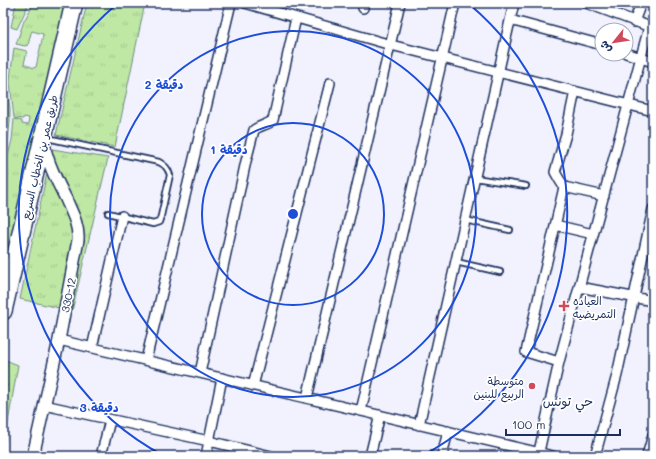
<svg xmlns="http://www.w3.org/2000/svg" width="656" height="459" font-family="Mali,'Playpen Sans Arabic',sans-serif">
<defs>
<pattern id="grass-tufts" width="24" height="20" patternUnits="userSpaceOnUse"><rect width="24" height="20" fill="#bfe8a4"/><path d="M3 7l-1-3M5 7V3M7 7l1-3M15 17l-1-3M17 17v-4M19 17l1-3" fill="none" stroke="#a4c790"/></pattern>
</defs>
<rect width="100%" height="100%" fill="#f2f2fe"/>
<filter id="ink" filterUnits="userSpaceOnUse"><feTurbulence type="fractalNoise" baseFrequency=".025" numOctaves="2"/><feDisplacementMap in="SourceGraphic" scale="8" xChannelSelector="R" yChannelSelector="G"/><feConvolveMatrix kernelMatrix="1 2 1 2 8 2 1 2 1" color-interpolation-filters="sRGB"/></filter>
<g filter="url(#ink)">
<path fill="url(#grass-tufts)" stroke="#6d8c81" d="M 16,3 L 29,3 L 17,29 L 11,27 Z
M 34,3 L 65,3 L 3,273 L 3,202 L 5,197 L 8,175 L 7,159 L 12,140 L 14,119 L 22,121 L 22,124 L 28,125 L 29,118 L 24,117 L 23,119 L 14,118 L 10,82 L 11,70 L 14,48 L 27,51 L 24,64 L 34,68 L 36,67 L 43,35 L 43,34 L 32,31 L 31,33 L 28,45 L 25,46 L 16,44 L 24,21 Z
M 87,3 L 145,3 L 115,147 L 56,135 Z
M 3,61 L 8,61 L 6,83 L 10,108 L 10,122 L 8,139 L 3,156 Z
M 52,149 L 108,158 L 72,311 L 20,299 Z
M 3,359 L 18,365 L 3,451 Z"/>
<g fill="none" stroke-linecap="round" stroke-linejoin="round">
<path stroke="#94d6f6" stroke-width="8" d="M 3,8 L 4,3"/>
<defs>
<path id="service" d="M 47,138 L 159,162 C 165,165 168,168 170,175 L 161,216 L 159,222 L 153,224 L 108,213
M 475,178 L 526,186
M 465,220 L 510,230
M 456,262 L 500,272"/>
<path id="minor" d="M 245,3 L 391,45 L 653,111
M 586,3 L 653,28
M 363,8 L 364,3
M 510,20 L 602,45
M 634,22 L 641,3
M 626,53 L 653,62
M 575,91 L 566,134 L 555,172 L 559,179 L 564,187 L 604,196
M 555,225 L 593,234
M 579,287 L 653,301
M 59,340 L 553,456
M 92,348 L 122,216
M 146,360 L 231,3
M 559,362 L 526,352 L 564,187
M 200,373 L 246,161 L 254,130 C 260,125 268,125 273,120 L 296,18
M 253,386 L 330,83
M 307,398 L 400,3
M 44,405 L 209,441 L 271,456
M 361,411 L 455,3
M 419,425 L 514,3
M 101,456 L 110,420
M 206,456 L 222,378
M 370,456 L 380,415
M 442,456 L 448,431
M 538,456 L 559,362 L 649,27
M 595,456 L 617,375 L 653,209
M 647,456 L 653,435"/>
<path id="tertiary" d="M 33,456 L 59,340 L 78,240 C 79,225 72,213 66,199 C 57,181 48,164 44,144"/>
<path id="motorway" d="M 3,311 L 74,3"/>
</defs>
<use href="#service" stroke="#1b2f5e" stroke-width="8"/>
<use href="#minor" stroke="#1b2f5e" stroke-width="12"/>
<use href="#tertiary" stroke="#1b2f5e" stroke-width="14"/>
<use href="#motorway" stroke="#1b2f5e" stroke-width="20"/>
<use href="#service" stroke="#fff" stroke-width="4.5"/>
<use href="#minor" stroke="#fff" stroke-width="9"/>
<use href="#tertiary" stroke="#fff" stroke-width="11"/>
<use href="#motorway" stroke="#fff" stroke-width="17"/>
</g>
</g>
<g fill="none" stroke="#1d4ed8" stroke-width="2">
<circle cx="293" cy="214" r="91"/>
<circle cx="293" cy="214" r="183"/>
<path d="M164 456A274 274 0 0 1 117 4M469 4A274 274 0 0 1 422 456"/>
</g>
<g fill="#d1495b" stroke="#fff" stroke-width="1.5">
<path d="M562 300h4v4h4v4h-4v4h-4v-4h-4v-4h4z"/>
<circle cx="532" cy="386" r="4"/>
</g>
<g text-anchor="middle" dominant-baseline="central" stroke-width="3.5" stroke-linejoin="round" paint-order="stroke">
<g font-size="11" fill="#1b2f5e" stroke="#fff">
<text transform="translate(39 157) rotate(-77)">طريق عمر بن الخطاب السريع</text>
<text transform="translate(68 295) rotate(-78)">330-12</text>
</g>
<g font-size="11" fill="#1b2f5e" stroke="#fff" text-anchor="start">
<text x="573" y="300">العياده<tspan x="573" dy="13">التمريضيه</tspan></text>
<text x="524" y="380" text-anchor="end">متوسطة<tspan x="524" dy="13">الربيع للبنين</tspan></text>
</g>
<g font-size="13" fill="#1b2f5e" stroke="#fff">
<text x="568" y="400">حي تونس</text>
</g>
</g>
<circle cx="293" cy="214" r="6" fill="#1d4ed8" stroke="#fff" stroke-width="2"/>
<g font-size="12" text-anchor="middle" font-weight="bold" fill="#1d4ed8" stroke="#fff" stroke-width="3.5" stroke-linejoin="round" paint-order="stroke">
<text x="164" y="89">2 دقيقة</text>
<text x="229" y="154">1 دقيقة</text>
<text x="99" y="412">3 دقيقة</text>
</g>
<rect width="656" height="459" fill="none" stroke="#fff" stroke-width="16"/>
<rect x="8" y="8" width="640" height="443" fill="none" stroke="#1b2f5e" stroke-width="1.5" filter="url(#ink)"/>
<g transform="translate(614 42) rotate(240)"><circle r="19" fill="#ffffff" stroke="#a4acbf"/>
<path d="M0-3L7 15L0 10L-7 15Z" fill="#d1495b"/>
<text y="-6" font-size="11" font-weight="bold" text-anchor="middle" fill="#1b2f5e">ش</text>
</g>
<path d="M506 429v6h114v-6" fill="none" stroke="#1b2f5e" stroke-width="2"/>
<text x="512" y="429" font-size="12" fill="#1b2f5e" stroke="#ffffff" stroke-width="3" paint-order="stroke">100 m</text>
</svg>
